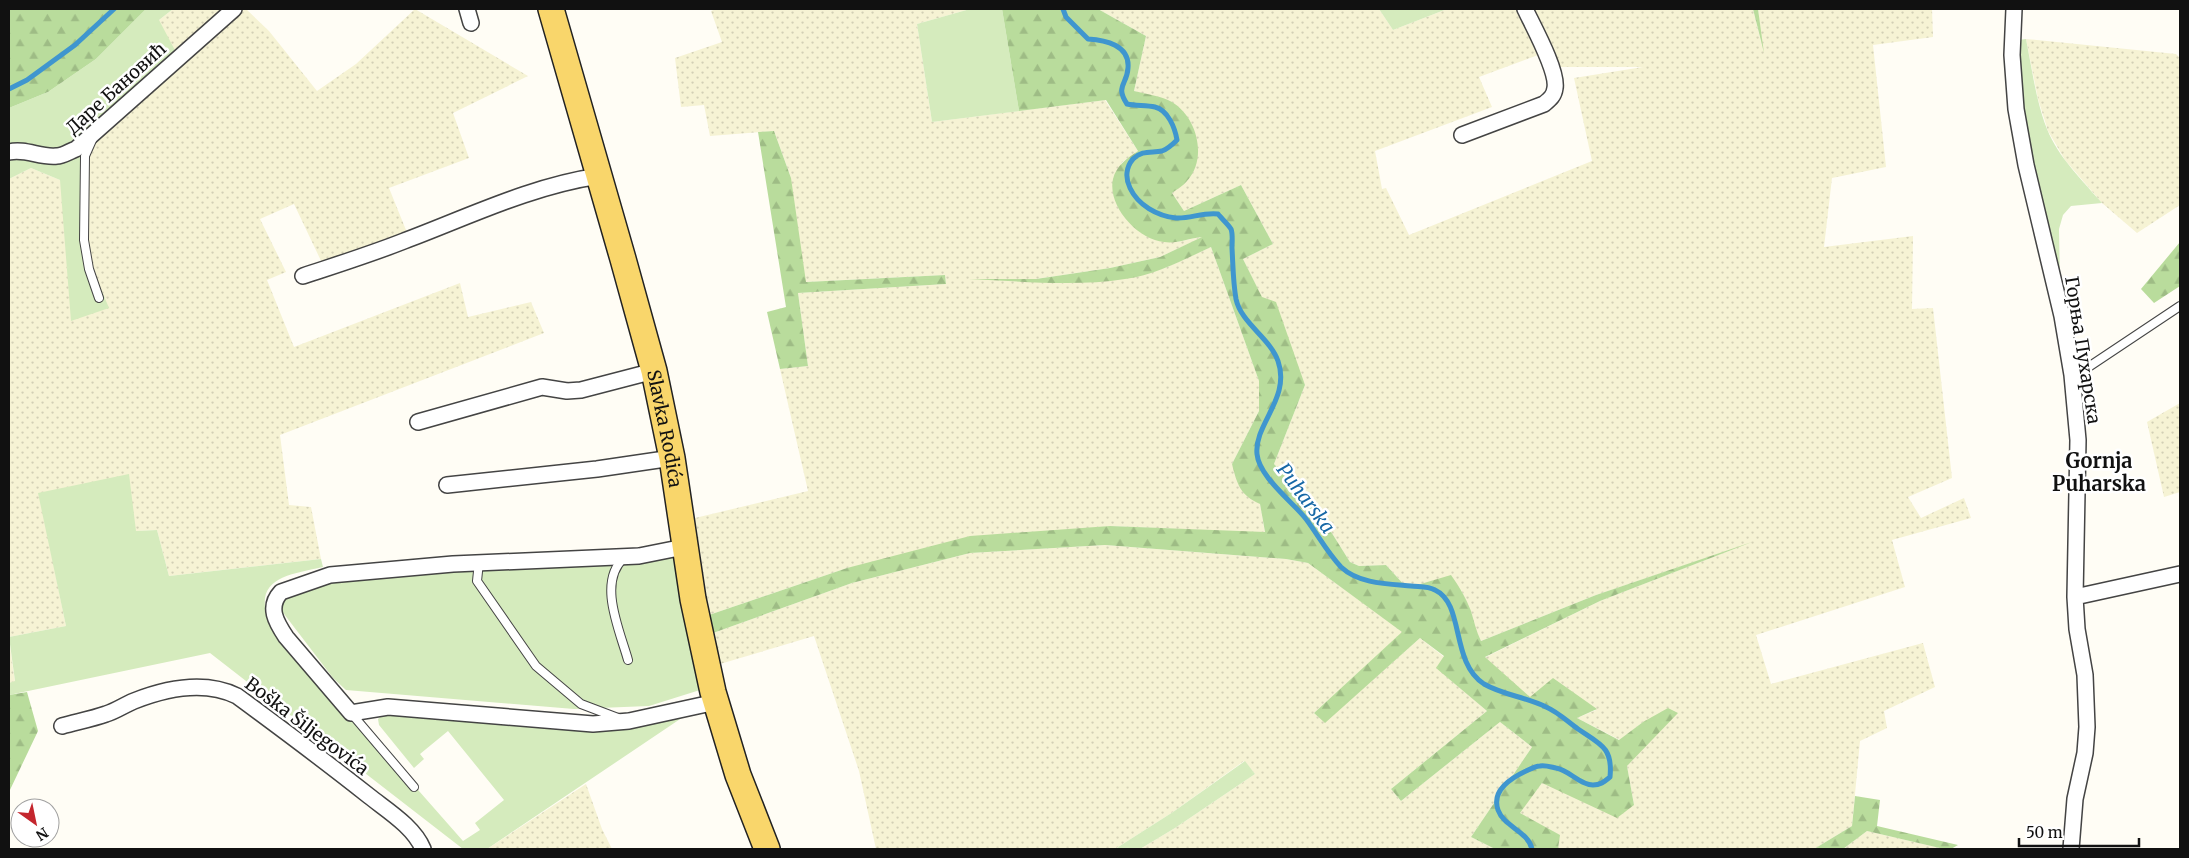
<svg xmlns="http://www.w3.org/2000/svg" width="2189" height="858" font-family="Merriweather,serif">
<defs>
<pattern id="farmland-dots" width="8" height="8" patternUnits="userSpaceOnUse" patternTransform="scale(1.25)"><rect width="8" height="8" fill="#f6f3d4"/><path d="M2 2h.1M6 6h.1" fill="none" stroke="#d2cfb5" stroke-width="1.8" stroke-linecap="round"/></pattern>
<pattern id="forest-firs" width="22" height="20" patternUnits="userSpaceOnUse" patternTransform="scale(1.25)"><rect width="22" height="20" fill="#b9dc9c"/><path d="M5 1l3.5 6h-7zM16 11l3.5 6h-7z" fill="#9ebc85"/></pattern>
</defs>
<rect width="100%" height="100%" fill="#fffdf5"/>
<path fill="url(#farmland-dots)" d="M 173,9 L 246,9 L 269,31 L 317,91 L 356,64 L 415,9 L 528,76 L 453,113 L 469,158 L 389,188 L 408,235 L 323,265 L 294,204 L 260,219 L 286,272 L 267,280 L 294,347 L 460,283 L 468,317 L 531,302 L 544,333 L 280,435 L 289,505 L 311,507 L 321,559 L 169,576 L 157,530 L 136,531 L 39,493 L 66,626 L 9,637 L 9,179 L 31,168 L 60,180 L 93,270 L 87,243 L 87,159 L 95,136 L 159,20 Z
M 716,9 L 970,9 L 917,24 L 932,122 L 1105,100 L 1138,151 L 1121,163 L 1177,242 L 1205,236 L 1160,257 L 1110,268 L 1036,279 L 990,279 L 1078,282 L 1165,268 L 1211,247 L 1259,381 L 1259,411 L 1232,464 L 1260,504 L 1265,533 L 1110,526 L 847,568 L 709,615 L 695,518 L 808,491 L 780,369 L 808,366 L 798,293 L 946,284 L 945,275 L 805,282 L 790,175 L 774,131 L 710,136 L 704,105 L 681,107 L 675,58 L 722,42 L 711,11 Z
M 1098,9 L 1379,9 L 1393,30 L 1447,9 L 1521,9 L 1541,54 L 1479,77 L 1492,107 L 1375,151 L 1382,189 L 1386,188 L 1409,235 L 1592,161 L 1574,78 L 1643,67 L 1555,67 L 1529,9 L 1753,9 L 1762,46 L 1758,9 L 1932,9 L 1933,37 L 1873,45 L 1886,167 L 1832,178 L 1824,247 L 1913,236 L 1912,309 L 1933,308 L 1952,478 L 1908,497 L 1921,518 L 1964,498 L 1971,518 L 1892,540 L 1905,587 L 1756,635 L 1771,684 L 1923,643 L 1935,687 L 1884,711 L 1887,728 L 1860,741 L 1852,826 L 1814,849 L 1558,849 L 1559,835 L 1519,813 L 1542,783 L 1634,805 L 1627,766 L 1643,722 L 1620,740 L 1577,718 L 1596,710 L 1530,698 L 1484,658 L 1600,601 L 1736,548 L 1596,595 L 1481,641 L 1476,631 L 1471,612 L 1461,590 L 1407,588 L 1386,565 L 1359,566 L 1350,562 L 1313,503 L 1274,464 L 1305,385 L 1243,259 L 1273,244 L 1241,185 L 1184,211 L 1172,193 L 1188,180 L 1172,102 L 1134,91 L 1146,36 Z
M 2026,39 L 2176,54 L 2180,58 L 2180,205 L 2137,233 L 2102,203 L 2065,160 L 2048,131 L 2038,99 Z
M 2180,403 L 2180,492 L 2164,497 L 2147,422 Z
M 1105,545 L 1286,559 L 1308,563 L 1403,632 L 1314,713 L 1325,722 L 1420,638 L 1444,657 L 1437,668 L 1487,711 L 1391,789 L 1401,801 L 1500,722 L 1532,747 L 1471,837 L 1495,849 L 1140,849 L 1175,828 L 1255,774 L 1244,761 L 1173,812 L 1115,849 L 876,849 L 859,771 L 814,636 L 720,664 L 713,633 L 852,583 L 970,553 Z
M 9,639 L 15,682 L 9,683 Z
M 586,784 L 602,829 L 612,849 L 487,849 Z
M 1867,831 L 1944,849 L 1843,849 Z"/>
<path fill="#d5ebbd" d="M 146,9 L 173,9 L 159,20 L 178,56 L 95,136 L 87,159 L 87,243 L 93,270 L 109,308 L 71,321 L 60,180 L 31,168 L 9,179 L 9,108 L 48,92 L 96,59 Z
M 970,9 L 1002,9 L 1019,111 L 932,122 L 917,24 Z
M 1379,9 L 1447,9 L 1393,30 Z
M 2026,39 C 2032,69 2036,101 2047,129 C 2058,157 2083,181 2102,203 L 2071,206 L 2063,215 L 2059,229 L 2060,282 L 2023,123 L 2018,40 Z
M 129,474 L 136,531 L 157,530 L 169,576 L 321,559 L 323,567 C 287,575 251,578 270,625 L 335,707 L 353,716 L 463,841 L 480,830 L 475,823 L 504,800 L 448,731 L 420,754 L 424,759 L 414,768 L 379,725 L 378,719 L 387,711 L 534,722 L 698,707 L 487,849 L 463,849 L 210,653 L 9,695 L 9,683 L 15,681 L 9,637 L 66,626 L 38,493 Z
M 673,551 L 700,690 L 649,706 L 574,709 L 346,690 L 333,678 L 281,610 L 283,596 L 298,583 Z
M 1245,761 L 1255,774 L 1175,828 L 1140,849 L 1115,849 L 1173,812 Z"/>
<path fill="url(#forest-firs)" d="M 9,9 L 146,9 L 96,59 L 48,92 L 9,108 Z
M 1002,9 L 1098,9 L 1146,36 L 1134,91 C 1146,94 1162,96 1172,102 C 1197,117 1208,158 1187,181 C 1183,186 1177,189 1172,193 L 1184,211 L 1241,185 L 1273,244 L 1243,259 L 1262,297 L 1276,302 L 1305,385 L 1274,464 L 1313,503 L 1350,562 L 1359,566 L 1386,565 L 1407,588 L 1451,575 C 1459,586 1466,598 1471,611 C 1474,621 1476,631 1481,641 L 1596,595 L 1752,542 L 1600,601 L 1485,657 L 1530,697 L 1553,678 L 1597,709 L 1577,718 L 1619,740 L 1643,722 L 1668,708 L 1678,713 L 1627,766 L 1634,805 L 1617,818 L 1542,783 L 1520,813 L 1560,835 L 1558,849 L 1495,849 L 1471,837 L 1532,747 L 1500,722 L 1401,801 L 1391,789 L 1487,711 L 1436,668 L 1444,656 L 1420,638 L 1325,723 L 1314,713 L 1402,632 L 1308,563 L 1286,559 L 1105,545 L 970,553 L 852,583 L 713,633 L 709,615 L 847,568 L 970,536 L 1110,526 L 1265,532 L 1260,504 C 1240,495 1237,484 1232,464 L 1259,411 L 1259,381 L 1211,247 C 1183,260 1156,275 1125,279 C 1075,287 1020,281 969,279 L 1036,279 L 1110,268 L 1160,257 L 1202,237 C 1190,238 1177,244 1164,242 C 1138,240 1107,206 1113,179 C 1116,166 1127,158 1138,151 L 1106,100 L 1019,111 Z
M 1753,9 L 1758,9 L 1764,53 Z
M 774,131 L 791,178 L 806,282 L 945,275 L 946,284 L 798,293 L 808,366 L 780,369 L 767,312 L 786,307 L 758,132 Z
M 2180,242 L 2180,286 L 2154,303 L 2141,289 Z
M 27,692 L 38,731 L 9,792 L 9,695 Z
M 1855,796 L 1880,800 L 1877,826 L 1958,845 L 1951,849 L 1944,849 L 1867,831 L 1843,849 L 1814,849 L 1852,826 Z"/>
<g fill="none" stroke-linecap="round" stroke-linejoin="round">
<path stroke="#3f96cf" stroke-width="5" d="M 1063,9 L 1066,17 L 1088,39 C 1105,40 1130,45 1128,68 C 1127,85 1115,86 1127,104 C 1136,106 1146,105 1155,107 C 1168,110 1175,128 1177,140 C 1173,144 1168,149 1162,151 C 1151,153 1142,150 1133,159 C 1126,167 1125,178 1130,188 C 1138,205 1157,216 1176,218 C 1190,219 1203,212 1218,214 C 1221,218 1228,224 1231,229 C 1233,234 1232,243 1232,248 C 1233,265 1233,282 1236,299 C 1241,323 1270,338 1278,361 C 1291,398 1254,424 1257,454 C 1259,477 1293,502 1306,519 C 1318,535 1327,552 1341,567 C 1359,584 1388,584 1411,586 C 1419,587 1428,586 1435,590 C 1465,604 1450,662 1484,684 C 1503,695 1526,697 1546,707 C 1558,712 1568,722 1578,729 C 1600,744 1613,747 1610,777 C 1605,781 1601,785 1593,785 C 1580,785 1569,770 1556,768 C 1551,767 1545,765 1540,766 C 1536,766 1530,769 1526,771 C 1511,778 1491,790 1498,810 C 1504,827 1528,831 1532,849
M 9,89 L 27,80 L 75,45 L 114,9"/>
<defs>
<path id="lane" d="M 93,138 L 85,156 L 84,240 L 89,269 L 99,298
M 2072,375 L 2081,372 L 2180,306
M 624,558 C 597,582 620,631 628,660
M 479,562 L 477,581 L 536,666 L 581,704 L 618,718
M 351,713 L 414,787"/>
<path id="street" d="M 467,9 L 471,23
M 2014,9 L 2012,55 L 2016,109 L 2026,165 L 2062,316 L 2072,375 L 2078,440 L 2075,597 L 2077,629 L 2085,675 L 2087,727 L 2085,753 L 2075,799 L 2071,849
M 1462,135 L 1544,104 C 1550,99 1554,96 1555,88 C 1558,71 1533,26 1525,9
M 9,152 C 26,148 40,158 57,156 C 63,156 70,151 76,149 L 234,9
M 303,276 C 336,265 371,254 404,241 C 468,217 531,186 599,176
M 418,422 L 542,387 L 567,391 L 581,390 L 654,371
M 447,485 L 597,469 L 672,458
M 684,547 L 639,556 L 453,564 L 330,575 L 281,592 C 267,607 276,622 286,637 L 351,713 L 388,707 L 593,724 L 629,721 L 716,702
M 2075,597 L 2180,574
M 62,726 C 76,722 92,719 106,714 C 116,711 124,705 134,701 C 167,688 204,680 237,696 C 282,729 326,762 369,796 C 388,811 414,827 423,849"/>
<g id="primary">
<path id="s1" d="M 551,9 L 623,259 L 654,371 L 672,458 L 693,599 L 713,692 L 738,775 L 767,849"/>
</g>
</defs>
<use href="#lane" stroke="#444" stroke-width="10"/>
<use href="#street" stroke="#444" stroke-width="18"/>
<use href="#primary" stroke="#222" stroke-width="28"/>
<use href="#lane" stroke="#fff" stroke-width="8"/>
<use href="#street" stroke="#fff" stroke-width="15"/>
<use href="#primary" stroke="#f9d66b" stroke-width="25"/>
</g>
<g text-anchor="middle" dominant-baseline="central" stroke-width="5" stroke-linejoin="round" paint-order="stroke">
<g font-size="18" fill="#111" stroke="#fff">
<text transform="translate(116 88) rotate(-42)">Даре Бановић</text>
<text transform="translate(2083 350) rotate(81)">Горња Пухарска</text>
<text stroke="none"><textPath href="#s1" startOffset="435">Slavka Rodića</textPath></text>
<text transform="translate(307 726) rotate(37)">Boška Šiljegovića</text>
</g>
<g font-size="19" font-style="italic" fill="#1768a6" stroke="#fff">
<text transform="translate(1306 498) rotate(53)">Puharska</text>
</g>
<g font-size="20" font-weight="bold" fill="#111" stroke="#fff">
<text x="2099" y="460">Gornja<tspan x="2099" dy="23">Puharska</tspan></text>
</g>
</g>
<rect width="2189" height="858" fill="none" stroke="#111111" stroke-width="20"/>
<g transform="translate(35 823) rotate(147)"><circle r="24" fill="#ffffff" stroke="#a0a0a0"/>
<path d="M0-4L9 19L0 12L-9 19Z" fill="#c4262e"/>
<text y="-8" font-size="14" font-weight="bold" text-anchor="middle" fill="#111111">N</text>
</g>
<path d="M2019 838v8h120v-8" fill="none" stroke="#111111" stroke-width="2.5"/>
<text x="2026" y="838" font-size="15" fill="#111111" stroke="#ffffff" stroke-width="4" paint-order="stroke">50 m</text>
</svg>
